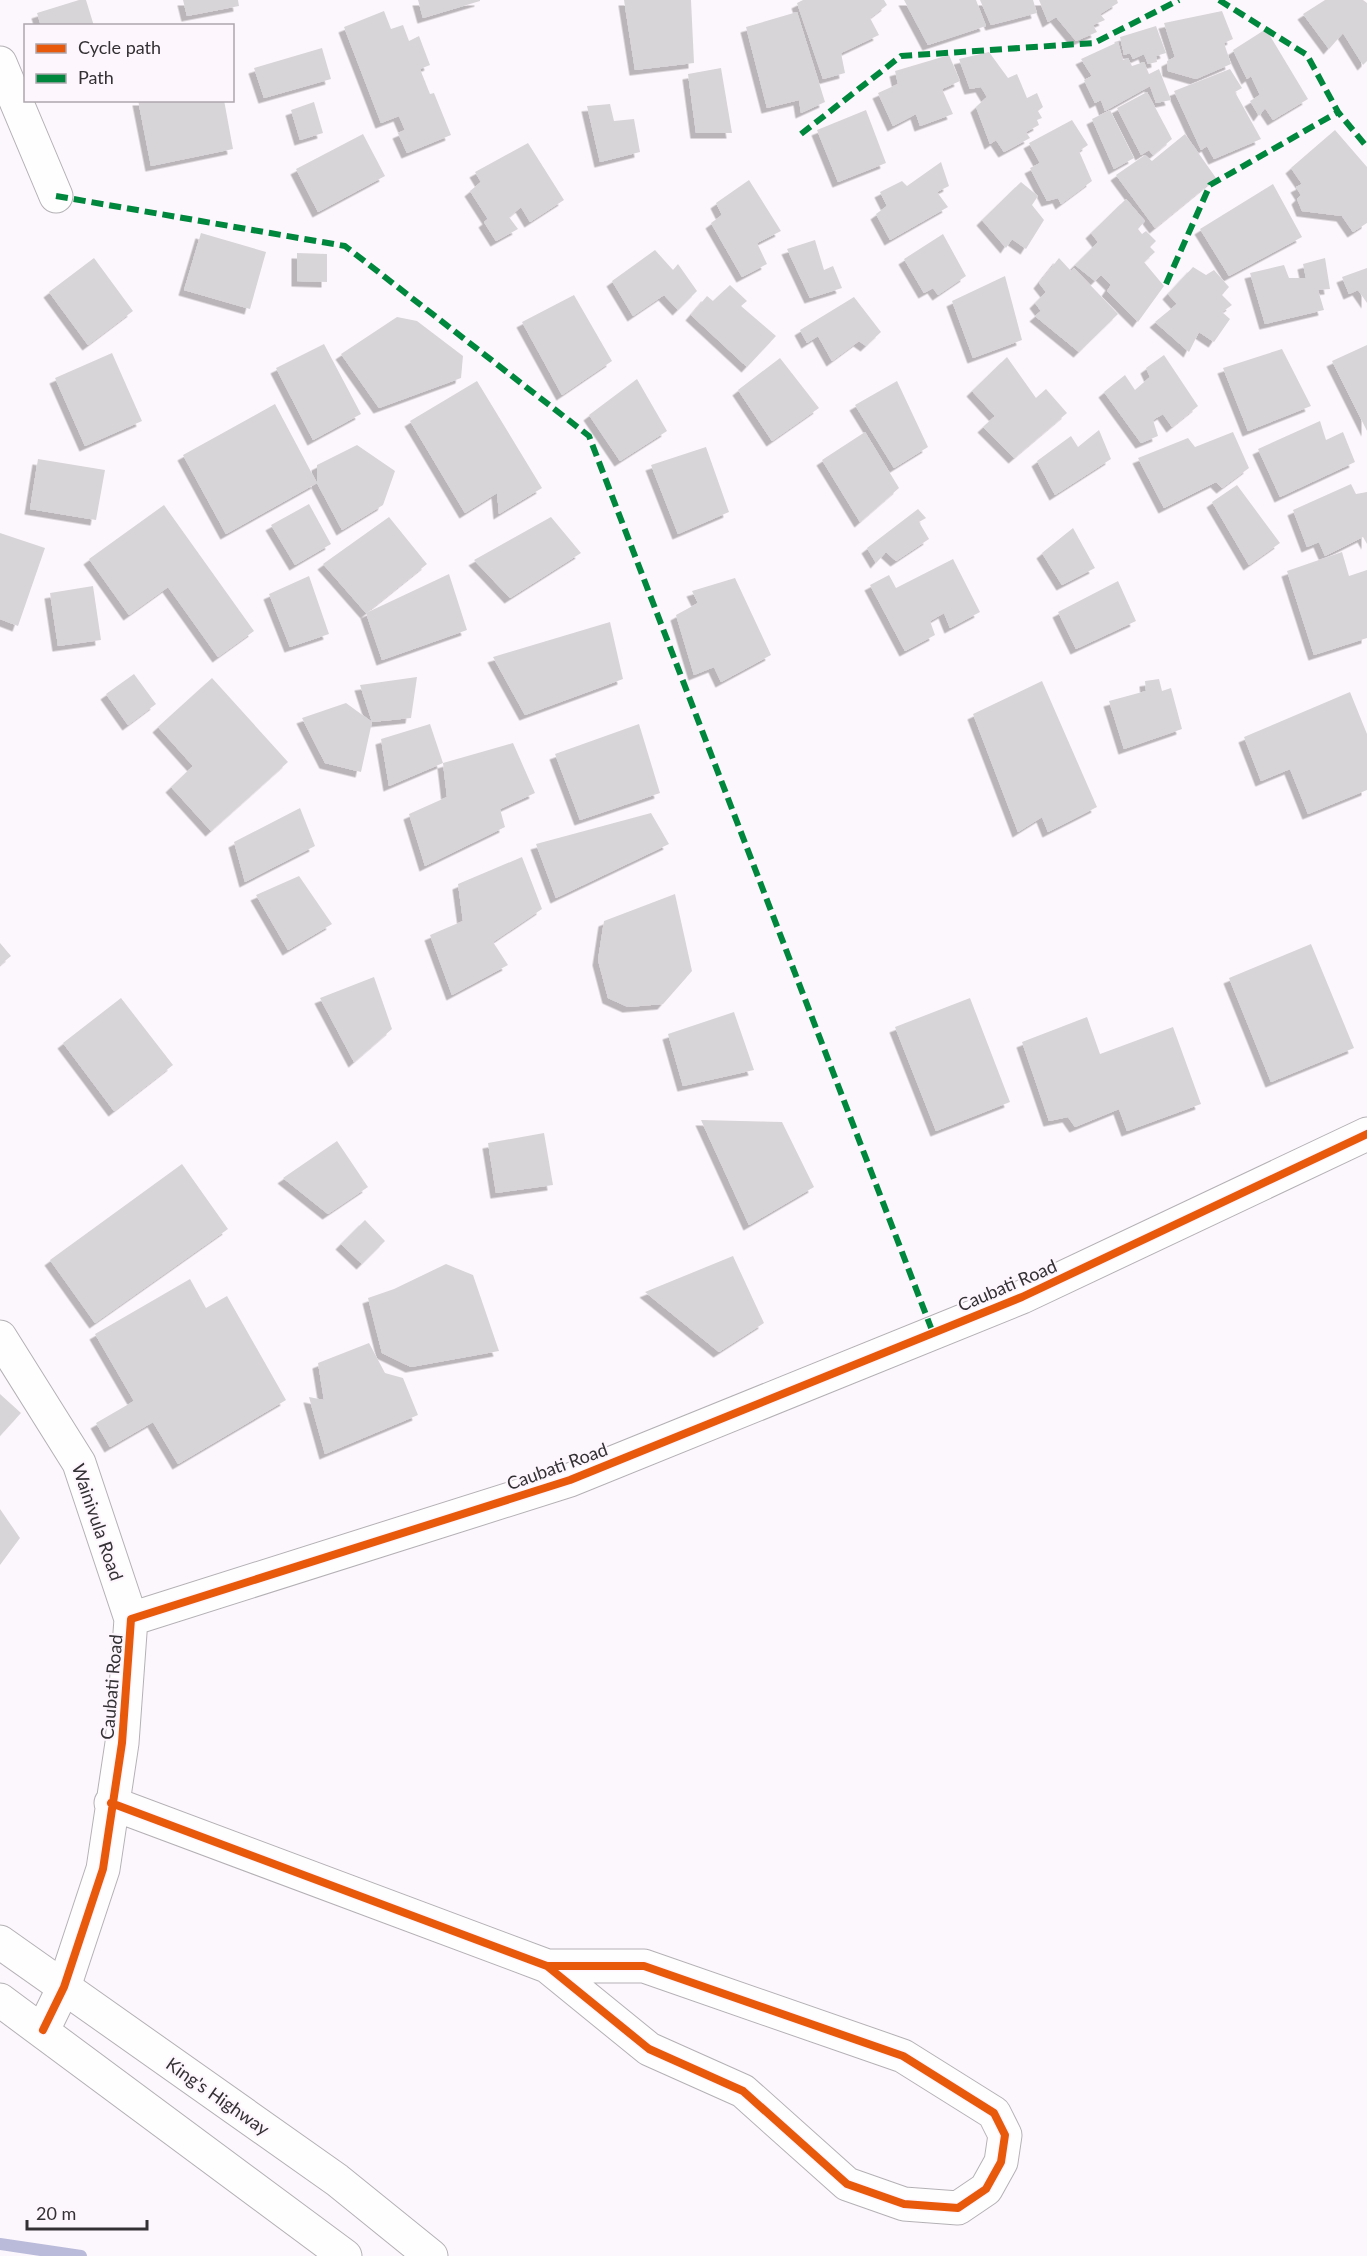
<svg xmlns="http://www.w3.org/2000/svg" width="1367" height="2256" font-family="Lato,sans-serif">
<defs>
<filter id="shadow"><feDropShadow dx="-5.5" dy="5.5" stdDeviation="0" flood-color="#0004"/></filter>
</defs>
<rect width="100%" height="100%" fill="#fcf7fc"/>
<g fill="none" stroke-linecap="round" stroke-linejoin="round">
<path stroke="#babbda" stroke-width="12" d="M 0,2244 L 81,2256"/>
</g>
<path fill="#d8d5d9" filter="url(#shadow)" d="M 79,0 L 86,0 L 94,26 L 41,26 L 37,13 Z
M 183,0 L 238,0 L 239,6 L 187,16 Z
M 418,0 L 480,0 L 480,1 L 423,18 Z
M 624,0 L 691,0 L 694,63 L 635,70 Z
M 803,0 L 884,0 L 887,5 L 870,18 L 879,35 L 841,53 L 845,73 L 823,79 L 797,3 Z
M 904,0 L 976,0 L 986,26 L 928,45 Z
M 980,0 L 1033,0 L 1037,13 L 991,25 Z
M 1039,0 L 1117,0 L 1118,3 L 1100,14 L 1105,20 L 1093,25 L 1097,32 L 1076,41 L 1056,17 L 1048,22 Z
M 1325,0 L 1363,0 L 1367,3 L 1367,61 L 1363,65 L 1343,33 L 1329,49 L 1303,14 Z
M 384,11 L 391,29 L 403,25 L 409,41 L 419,36 L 430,65 L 420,69 L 430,94 L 434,93 L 451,135 L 407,153 L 398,133 L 405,130 L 399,116 L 381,123 L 344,27 Z
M 1222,11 L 1233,39 L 1224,43 L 1231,64 L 1196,79 L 1168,71 L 1167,61 L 1175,57 L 1164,23 Z
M 797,12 L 825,102 L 801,113 L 799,100 L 767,108 L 746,27 Z
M 1156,26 L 1166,53 L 1156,56 L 1157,62 L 1148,64 L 1144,54 L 1133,59 L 1130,53 L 1124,55 L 1120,37 Z
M 1266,29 L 1308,99 L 1273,120 L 1265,108 L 1259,116 L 1250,101 L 1260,95 L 1251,76 L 1247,79 L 1233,50 Z
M 1118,42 L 1123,60 L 1128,58 L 1132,66 L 1144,62 L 1149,74 L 1159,69 L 1171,100 L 1156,103 L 1150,86 L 1105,111 L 1101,100 L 1095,103 L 1084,80 L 1092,76 L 1081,59 Z
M 322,48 L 331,79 L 264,98 L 254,68 Z
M 989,52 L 1008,78 L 1017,74 L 1027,98 L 1037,93 L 1043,107 L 1038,111 L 1042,118 L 1037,120 L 1039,125 L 1026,132 L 1030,138 L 1004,152 L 996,140 L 990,144 L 976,107 L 987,97 L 981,87 L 970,89 L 959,59 Z
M 949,55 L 960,81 L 942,89 L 953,114 L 920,126 L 916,114 L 893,126 L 878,93 L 898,84 L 895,71 Z
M 721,68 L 732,133 L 696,133 L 688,74 Z
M 1230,69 L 1242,88 L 1235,92 L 1261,139 L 1214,159 L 1207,146 L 1201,150 L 1174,91 Z
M 1147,92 L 1172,139 L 1153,155 L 1149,150 L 1141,155 L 1117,108 Z
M 138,100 L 224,100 L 233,149 L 151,166 Z
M 314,102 L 323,133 L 300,140 L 291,110 Z
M 610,104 L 614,121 L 634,119 L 640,152 L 600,162 L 587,106 Z
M 866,110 L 886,163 L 838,182 L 817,130 Z
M 1110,110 L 1134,158 L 1114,169 L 1092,119 Z
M 1072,120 L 1088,145 L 1079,151 L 1092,181 L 1061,204 L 1058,198 L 1047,201 L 1030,168 L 1040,163 L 1029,143 Z
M 1335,130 L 1367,167 L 1367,223 L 1353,232 L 1342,216 L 1302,211 L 1297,199 L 1301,195 L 1296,187 L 1302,184 L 1291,168 Z
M 363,134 L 385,176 L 318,212 L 296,169 Z
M 1185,134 L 1216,178 L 1155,228 L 1116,175 L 1145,155 L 1152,161 Z
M 528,143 L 564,200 L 530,222 L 521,207 L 509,217 L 518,229 L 496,241 L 484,222 L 488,219 L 470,191 L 481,182 L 475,172 Z
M 941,162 L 949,186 L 937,192 L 948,207 L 890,240 L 876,214 L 887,206 L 880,192 L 902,181 L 907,186 Z
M 749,180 L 781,231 L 757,243 L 767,264 L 742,277 L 711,223 L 722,215 L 716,203 Z
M 1021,182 L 1038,196 L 1032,205 L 1044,220 L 1026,249 L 1012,239 L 1006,248 L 982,220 Z
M 1273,184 L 1302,237 L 1229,276 L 1200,229 Z
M 1126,199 L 1145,221 L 1138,229 L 1142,234 L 1146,231 L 1156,241 L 1150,247 L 1155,252 L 1144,262 L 1164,286 L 1138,322 L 1107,291 L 1111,285 L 1101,275 L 1095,281 L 1075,265 L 1098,242 L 1091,233 Z
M 201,233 L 266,252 L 250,309 L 184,290 Z
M 943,234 L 966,276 L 938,295 L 933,288 L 924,293 L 904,259 Z
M 815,240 L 824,270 L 833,266 L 842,288 L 810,298 L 787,249 Z
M 655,250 L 673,270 L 678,264 L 697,291 L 678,310 L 664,295 L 633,316 L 612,281 Z
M 297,253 L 327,254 L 327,282 L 297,281 Z
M 94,258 L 133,311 L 88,345 L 49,292 Z
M 1059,258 L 1071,271 L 1074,268 L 1118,314 L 1079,352 L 1035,316 L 1041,311 L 1035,303 L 1046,292 L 1039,283 Z
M 1325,258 L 1330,289 L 1318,290 L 1324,310 L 1265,324 L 1250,273 L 1284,265 L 1289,278 L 1306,278 L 1303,264 Z
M 1193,267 L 1206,275 L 1214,270 L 1229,287 L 1222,295 L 1232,305 L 1222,312 L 1230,319 L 1214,342 L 1199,332 L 1189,352 L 1155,322 L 1177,304 L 1168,294 Z
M 1367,268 L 1367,303 L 1358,290 L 1349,294 L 1342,277 Z
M 1005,276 L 1022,340 L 973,358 L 952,301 Z
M 730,285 L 747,301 L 741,306 L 776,336 L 747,367 L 691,315 L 707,296 L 713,301 Z
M 574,295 L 612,361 L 562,395 L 522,322 Z
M 854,297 L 881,332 L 866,346 L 859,341 L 832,361 L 818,336 L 807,343 L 800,330 Z
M 397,317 L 417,321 L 463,356 L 461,378 L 379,408 L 341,354 Z
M 324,344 L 361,414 L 313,440 L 276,368 Z
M 1367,345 L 1367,431 L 1332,361 Z
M 1282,349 L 1311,406 L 1248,431 L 1223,368 Z
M 112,353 L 142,421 L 85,446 L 55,378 Z
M 1164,355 L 1198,406 L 1172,427 L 1163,414 L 1153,420 L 1158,436 L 1141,443 L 1104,392 L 1125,375 L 1135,390 L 1150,377 L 1146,368 Z
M 1007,357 L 1036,398 L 1046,389 L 1067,413 L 1014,458 L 983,427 L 995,416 L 972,391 Z
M 780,358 L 819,408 L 772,441 L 738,390 Z
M 637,379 L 667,431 L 620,461 L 589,415 Z
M 477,381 L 542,488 L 499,514 L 497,493 L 465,513 L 410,421 Z
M 897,381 L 928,447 L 894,468 L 855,405 Z
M 275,404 L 317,483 L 226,534 L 183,455 Z
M 1320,421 L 1326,440 L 1343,432 L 1355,462 L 1280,497 L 1258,449 Z
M 1099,430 L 1111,459 L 1055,495 L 1037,461 L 1071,436 L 1078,447 Z
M 865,432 L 899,488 L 860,522 L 822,460 Z
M 1233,432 L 1249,468 L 1222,488 L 1216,482 L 1164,508 L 1138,458 L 1188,438 L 1195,447 Z
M 357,445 L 395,471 L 383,505 L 342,530 L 317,483 L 317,465 Z
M 706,447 L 729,512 L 678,534 L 651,465 Z
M 38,459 L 105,470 L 96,520 L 30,509 Z
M 1351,484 L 1356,494 L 1367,492 L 1367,544 L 1363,537 L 1325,556 L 1319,542 L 1307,547 L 1293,510 Z
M 1237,485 L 1280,543 L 1249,565 L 1212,502 Z
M 309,504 L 331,544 L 295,565 L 271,525 Z
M 164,505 L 254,631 L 218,657 L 168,587 L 129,615 L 89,559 Z
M 918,509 L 926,518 L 919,522 L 929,539 L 896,561 L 886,552 L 876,563 L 867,548 Z
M 389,517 L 427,564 L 366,613 L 323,564 Z
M 551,517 L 581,553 L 510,598 L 474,560 Z
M 1073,528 L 1095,568 L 1062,585 L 1042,553 Z
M 0,533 L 45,548 L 18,626 L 0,619 Z
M 1342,552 L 1349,576 L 1367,570 L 1367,638 L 1314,655 L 1287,571 Z
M 953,559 L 980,612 L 950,628 L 944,613 L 930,621 L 935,635 L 905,651 L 870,585 L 889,575 L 896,588 Z
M 449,574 L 467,630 L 382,660 L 366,613 Z
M 309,576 L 329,634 L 290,647 L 269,594 Z
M 735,578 L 771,655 L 721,682 L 714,667 L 694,675 L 676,615 L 698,603 L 692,591 Z
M 1118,581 L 1136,621 L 1076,649 L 1058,612 Z
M 93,586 L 101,640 L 58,646 L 50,593 Z
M 610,622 L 623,679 L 525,715 L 493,657 Z
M 134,674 L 156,704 L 128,725 L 106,694 Z
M 417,677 L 411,718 L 372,722 L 360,685 Z
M 212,678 L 288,762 L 211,831 L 171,787 L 193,766 L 158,727 Z
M 1159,679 L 1162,691 L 1171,688 L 1182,729 L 1124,749 L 1109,701 L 1146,691 L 1145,681 Z
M 1042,681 L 1097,807 L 1048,832 L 1042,817 L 1018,832 L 973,714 Z
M 1350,692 L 1367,734 L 1367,790 L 1308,814 L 1290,769 L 1261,781 L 1244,737 Z
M 346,703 L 372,722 L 361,772 L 325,763 L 302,718 Z
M 430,724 L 443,763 L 513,743 L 535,793 L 500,809 L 505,827 L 425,866 L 409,814 L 447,797 L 443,763 L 389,786 L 381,739 Z
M 639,724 L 660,793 L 580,820 L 555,754 Z
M 300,808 L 315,846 L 245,882 L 234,842 Z
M 651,813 L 669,844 L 556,898 L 536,844 Z
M 522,857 L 542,909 L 493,942 L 508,965 L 452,995 L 430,935 L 463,921 L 458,884 Z
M 299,876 L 332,924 L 288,950 L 256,895 Z
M 675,894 L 692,971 L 663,1004 L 628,1007 L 608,998 L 598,960 L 604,921 Z
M 0,943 L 11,956 L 0,965 Z
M 1311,944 L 1354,1048 L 1271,1082 L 1229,978 Z
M 374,977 L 392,1029 L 354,1062 L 320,998 Z
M 121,998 L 173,1065 L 114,1111 L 63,1043 Z
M 970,998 L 1010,1102 L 936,1131 L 895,1027 Z
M 734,1012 L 754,1070 L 683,1086 L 668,1034 Z
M 1087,1017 L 1100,1054 L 1173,1027 L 1201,1104 L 1127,1131 L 1119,1109 L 1075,1127 L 1068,1117 L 1049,1121 L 1022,1042 Z
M 701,1120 L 782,1122 L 814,1187 L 749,1225 Z
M 544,1133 L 553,1185 L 496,1193 L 488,1143 Z
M 337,1141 L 368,1187 L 328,1214 L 283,1178 Z
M 182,1164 L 228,1229 L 95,1323 L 50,1260 Z
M 365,1220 L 385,1241 L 362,1264 L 341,1244 Z
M 733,1256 L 764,1323 L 719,1352 L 645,1292 Z
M 446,1264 L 473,1275 L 499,1351 L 411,1367 L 382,1353 L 368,1298 L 394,1289 Z
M 190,1279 L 206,1308 L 227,1296 L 286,1400 L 178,1464 L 153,1422 L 110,1447 L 96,1423 L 134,1401 L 95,1334 Z
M 369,1343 L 385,1373 L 403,1378 L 418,1415 L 325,1454 L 309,1397 L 324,1400 L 318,1363 Z
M 0,1394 L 21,1413 L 0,1436 Z
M 0,1509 L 20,1538 L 0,1565 Z"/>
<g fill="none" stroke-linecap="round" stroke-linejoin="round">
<defs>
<path id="minor" d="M 0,63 L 56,196
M 0,1337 L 79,1463 L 131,1619
M 111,1803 L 547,1966 L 644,1966 L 903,2056 L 994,2113 L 1005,2135 L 1001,2162 L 986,2189 L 958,2208 L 904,2204 L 847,2184 L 743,2091 L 649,2049 L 547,1966
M 43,2030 L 64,1987 L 103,1869 L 122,1743 L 131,1619 L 570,1480 L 1022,1297 L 1367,1134"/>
<path id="highway" d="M 0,1942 L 337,2180 L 431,2256
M 0,2000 L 345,2256"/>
</defs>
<use href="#minor" stroke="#b4b1b5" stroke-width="35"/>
<use href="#highway" stroke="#b4b1b5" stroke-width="35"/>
<use href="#minor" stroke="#fffeff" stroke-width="33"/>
<use href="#highway" stroke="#fffeff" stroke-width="33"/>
<path stroke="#00873e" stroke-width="6" stroke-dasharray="12 6" stroke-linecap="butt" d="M 1219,0 L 1307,55 L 1338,112 L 1367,147
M 801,134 L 901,56 L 1094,43 L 1179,0
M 56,196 L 345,246 L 589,436 L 933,1333
M 1166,284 L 1210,185 L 1338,112"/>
<defs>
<path id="cycleway" d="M 111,1803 L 547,1966 L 644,1966 L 903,2056 L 994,2113 L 1005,2135 L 1001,2162 L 986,2189 L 958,2208 L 904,2204 L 847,2184 L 743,2091 L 649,2049 L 547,1966
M 43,2030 L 64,1987 L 103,1869 L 122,1743 L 131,1619 L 570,1480 L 1022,1297 L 1367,1134"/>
</defs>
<use href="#cycleway" stroke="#fdf6fd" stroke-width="11"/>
<use href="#cycleway" stroke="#e8590c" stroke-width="8"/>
</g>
<g text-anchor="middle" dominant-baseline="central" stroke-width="4.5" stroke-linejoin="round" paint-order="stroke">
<g font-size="18" fill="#343134" stroke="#fdf6fd">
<text transform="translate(1007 1285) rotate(-23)">Caubati Road</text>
<text transform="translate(557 1466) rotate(-20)">Caubati Road</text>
<text transform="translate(98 1522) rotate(71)">Wainivula Road</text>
<text transform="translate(111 1687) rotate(-85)">Caubati Road</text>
<text transform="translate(218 2096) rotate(35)">King's Highway</text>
</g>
</g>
<rect x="24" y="24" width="210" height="78" fill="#fdf6fd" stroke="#ada7ad" stroke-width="1.5"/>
<rect x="36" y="44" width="30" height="9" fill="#e8590c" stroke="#ada7ad" stroke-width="1.5"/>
<text x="78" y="54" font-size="18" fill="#343134">Cycle path</text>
<rect x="36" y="74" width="30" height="9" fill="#00873e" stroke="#ada7ad" stroke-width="1.5"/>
<text x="78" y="84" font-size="18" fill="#343134">Path</text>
<path d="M27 2220v9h120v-9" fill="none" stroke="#343134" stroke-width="3"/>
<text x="36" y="2220" font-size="18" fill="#343134" stroke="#fdf6fd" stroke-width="4.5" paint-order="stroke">20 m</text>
</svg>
